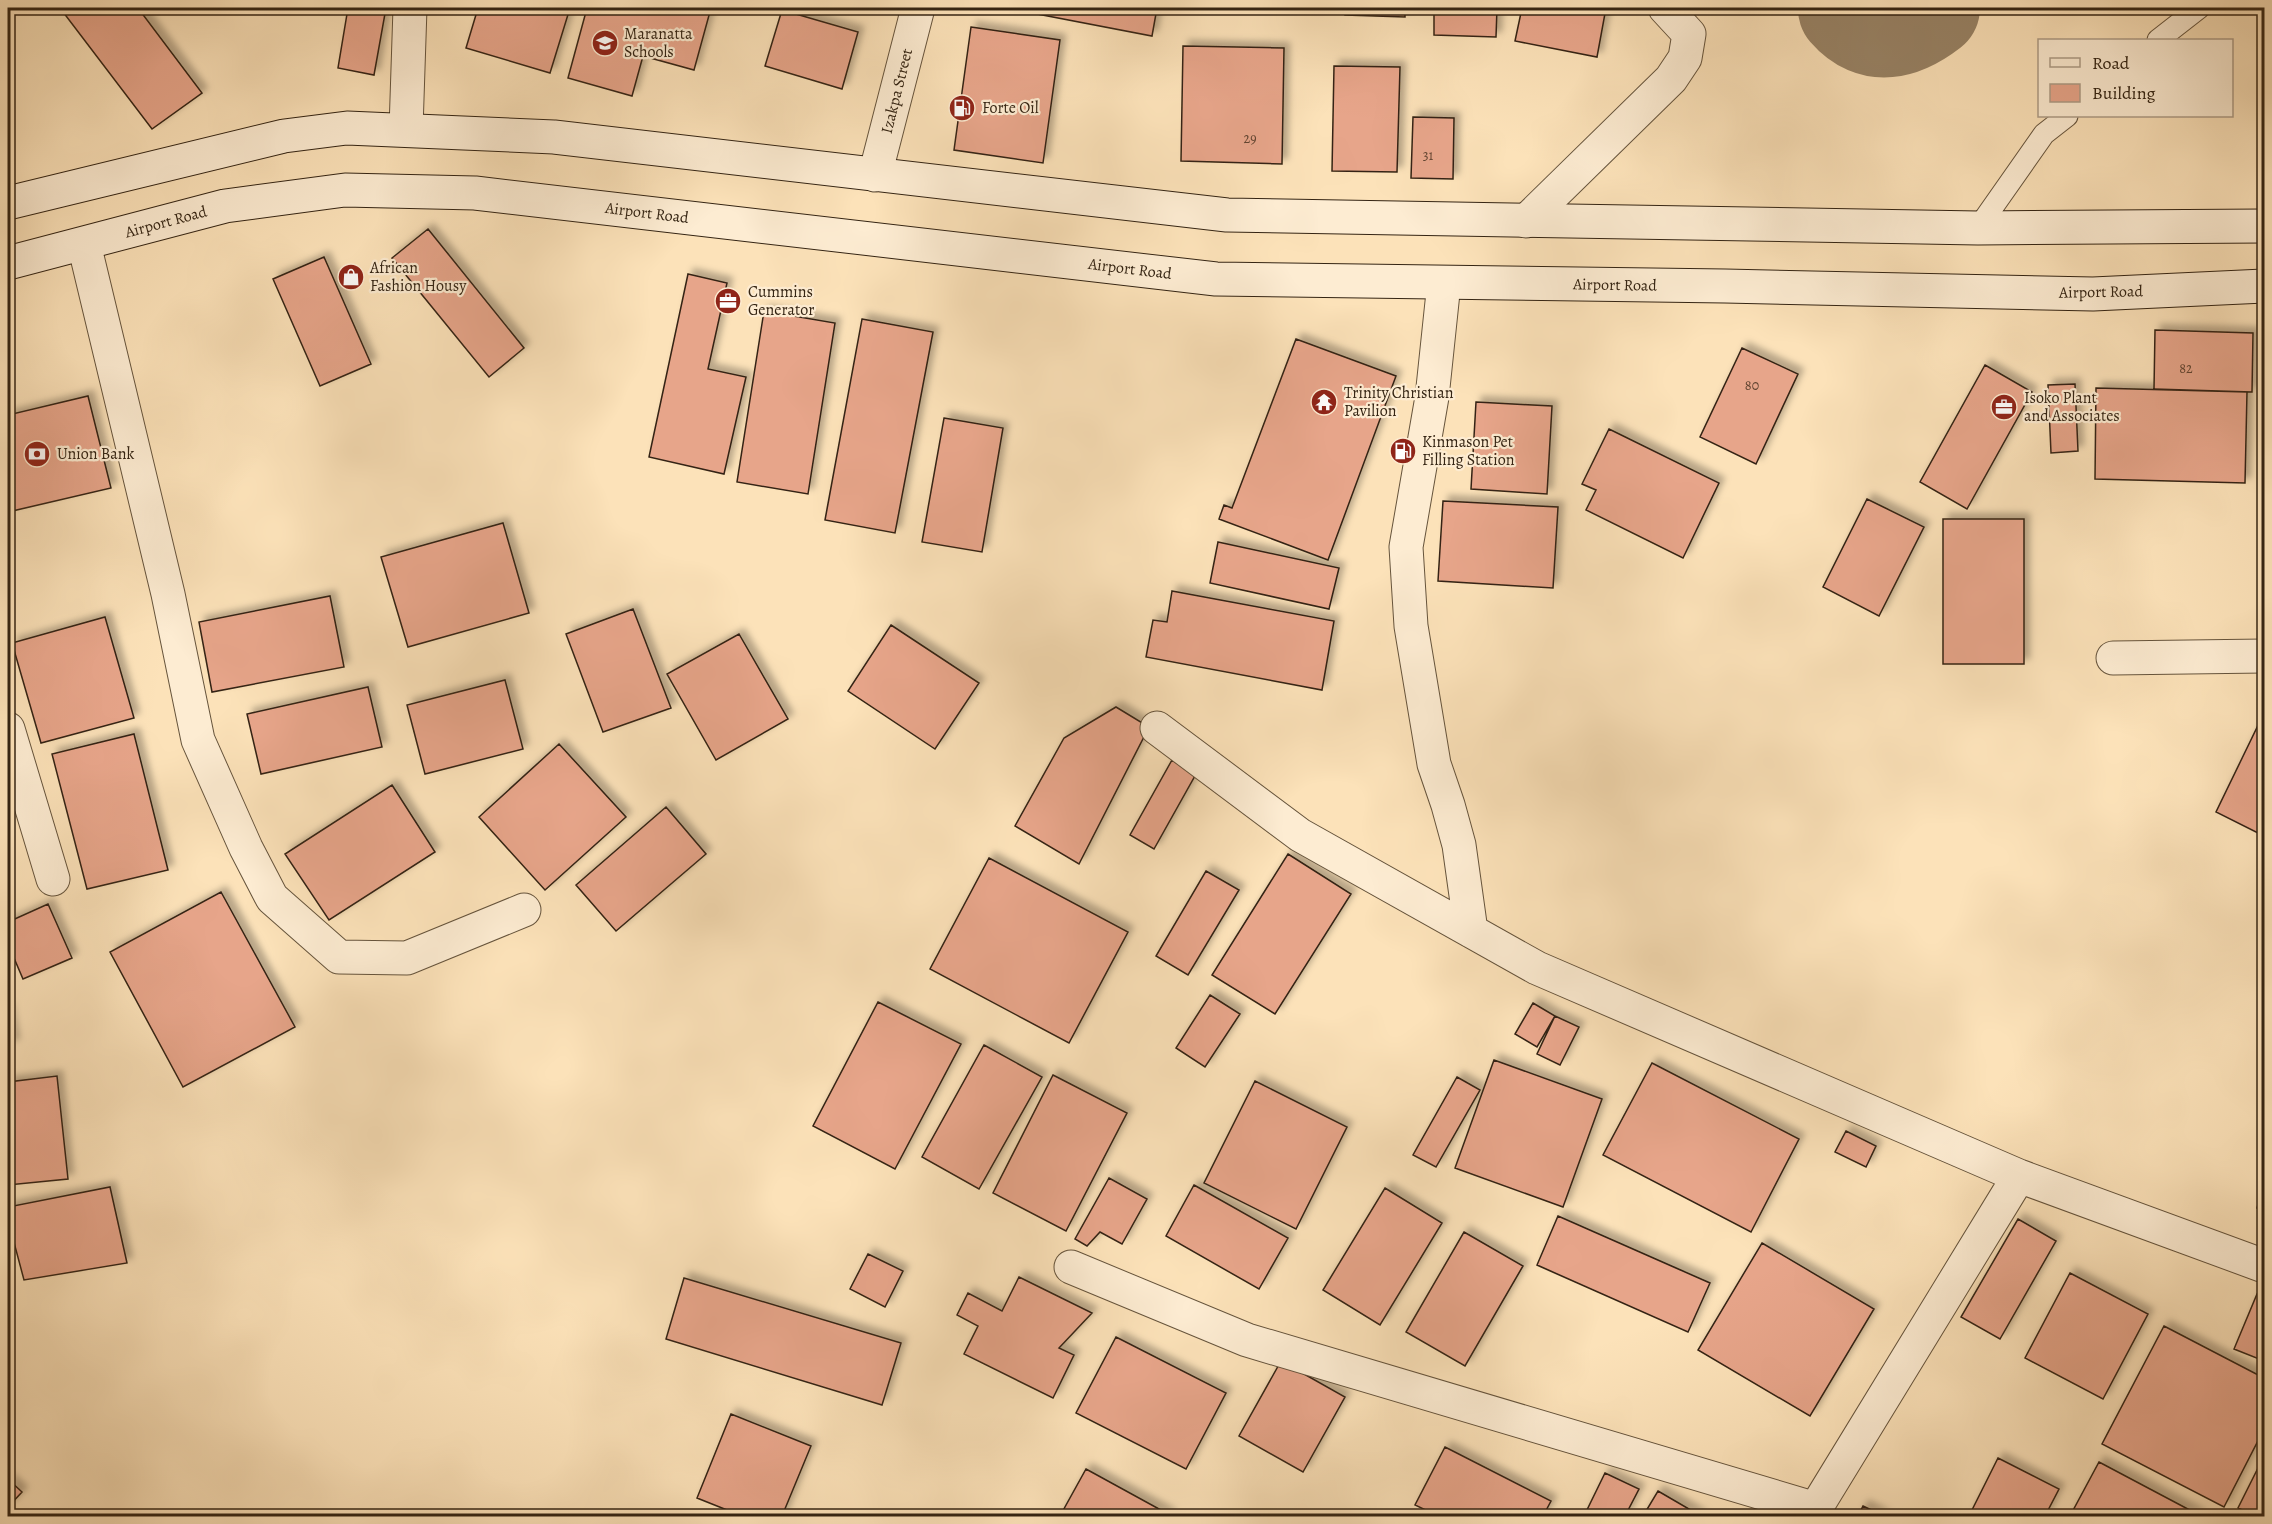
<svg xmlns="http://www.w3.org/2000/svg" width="2272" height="1524" font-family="Alegreya,serif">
<defs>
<filter id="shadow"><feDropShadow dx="5.5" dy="-5.5" stdDeviation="3" flood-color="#0004"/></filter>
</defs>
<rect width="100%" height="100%" fill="#fce2b9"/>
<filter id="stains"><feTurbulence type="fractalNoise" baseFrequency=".00333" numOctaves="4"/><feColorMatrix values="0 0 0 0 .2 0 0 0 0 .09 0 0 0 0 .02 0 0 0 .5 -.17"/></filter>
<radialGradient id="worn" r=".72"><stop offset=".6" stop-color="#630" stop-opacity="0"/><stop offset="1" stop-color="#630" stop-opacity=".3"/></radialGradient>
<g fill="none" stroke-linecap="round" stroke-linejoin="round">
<path stroke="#988366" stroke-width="100" d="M 1848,9 C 1873,38 1903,29 1930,8"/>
</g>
<path fill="#e7a58a" stroke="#342413" stroke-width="1.5" filter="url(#shadow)" d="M 60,8 L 138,8 L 202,93 L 152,129 Z
M 348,8 L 386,8 L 374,75 L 338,68 Z
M 478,8 L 570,8 L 550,73 L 466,48 Z
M 587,8 L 711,8 L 694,70 L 643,56 L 632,96 L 568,78 Z
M 1006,8 L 1157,8 L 1152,36 Z
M 1217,8 L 1319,8 L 1319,14 L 1217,12 Z
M 1345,8 L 1405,8 L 1405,17 L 1345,15 Z
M 1434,8 L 1497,8 L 1496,37 L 1434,35 Z
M 1522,8 L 1606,8 L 1597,57 L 1515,41 Z
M 782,10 L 858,32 L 842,89 L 765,66 Z
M 971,27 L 1060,40 L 1043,163 L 954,150 Z
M 1183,46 L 1284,48 L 1282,164 L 1181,161 Z
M 1334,66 L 1400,67 L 1397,172 L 1332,171 Z
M 1413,117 L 1454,118 L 1453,179 L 1411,178 Z
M 428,229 L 524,348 L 489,377 L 392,258 Z
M 324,257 L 371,364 L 320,386 L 273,279 Z
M 688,274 L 727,283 L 708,369 L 746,377 L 724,474 L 649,457 Z
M 764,311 L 835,323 L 808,494 L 737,482 Z
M 862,319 L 933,332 L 895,533 L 825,520 Z
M 2155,330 L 2253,333 L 2252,392 L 2154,389 Z
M 1296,339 L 1396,376 L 1328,560 L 1219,519 L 1224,505 L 1232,508 Z
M 1742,348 L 1798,374 L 1756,464 L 1700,437 Z
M 1985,365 L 2032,392 L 1967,509 L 1920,482 Z
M 2075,384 L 2078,451 L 2051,453 L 2048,385 Z
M 2096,388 L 2247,392 L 2245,483 L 2095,479 Z
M 88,396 L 111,488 L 8,512 L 8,415 Z
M 1476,402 L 1552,406 L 1547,494 L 1471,489 Z
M 944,418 L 1003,428 L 982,552 L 922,542 Z
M 1609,429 L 1719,483 L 1683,558 L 1586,510 L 1596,490 L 1582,484 Z
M 1867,499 L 1924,527 L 1879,616 L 1823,587 Z
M 1443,501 L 1558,507 L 1553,588 L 1438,581 Z
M 1943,519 L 2024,519 L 2024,664 L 1943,664 Z
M 503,523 L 529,613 L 408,647 L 381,557 Z
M 1218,542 L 1339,568 L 1329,609 L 1210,583 Z
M 1172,591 L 1334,621 L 1322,690 L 1146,657 L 1153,620 L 1167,622 Z
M 330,596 L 344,667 L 212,692 L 199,622 Z
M 633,609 L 671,708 L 603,732 L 566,634 Z
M 105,617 L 134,718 L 41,743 L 12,643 Z
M 891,625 L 979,683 L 935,749 L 848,691 Z
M 739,634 L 788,719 L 716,760 L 667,674 Z
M 505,680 L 523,749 L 425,774 L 407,705 Z
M 368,687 L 382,747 L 261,774 L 247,714 Z
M 1116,707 L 1149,727 L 1079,864 L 1015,826 L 1064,738 Z
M 2263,715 L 2264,716 L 2264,836 L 2216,812 Z
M 134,734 L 168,870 L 87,889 L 52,754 Z
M 559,744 L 626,817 L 545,890 L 479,817 Z
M 1172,760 L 1196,774 L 1154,849 L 1130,835 Z
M 392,785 L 435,852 L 329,920 L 285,854 Z
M 666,807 L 706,854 L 616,931 L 576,885 Z
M 1288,854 L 1351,894 L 1275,1014 L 1212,975 Z
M 989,858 L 1128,932 L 1069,1043 L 930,969 Z
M 1206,871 L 1239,890 L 1188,975 L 1156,956 Z
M 221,892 L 295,1027 L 183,1087 L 110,952 Z
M 48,904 L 72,958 L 23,979 L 8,944 L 8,922 Z
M 1210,995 L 1240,1014 L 1205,1067 L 1176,1048 Z
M 878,1002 L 961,1044 L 895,1169 L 813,1126 Z
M 1533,1003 L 1555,1016 L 1537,1047 L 1515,1034 Z
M 8,1008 L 14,1044 L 8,1046 Z
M 1555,1016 L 1579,1027 L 1560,1065 L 1537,1054 Z
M 984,1045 L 1042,1077 L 979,1189 L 922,1157 Z
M 1494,1060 L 1602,1099 L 1563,1207 L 1455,1168 Z
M 1652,1063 L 1799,1139 L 1751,1232 L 1603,1155 Z
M 1053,1075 L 1127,1113 L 1066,1231 L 993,1193 Z
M 57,1076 L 68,1179 L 8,1185 L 8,1082 Z
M 1457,1077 L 1480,1090 L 1436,1167 L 1413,1155 Z
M 1255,1081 L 1347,1127 L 1296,1229 L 1204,1183 Z
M 1846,1131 L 1876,1146 L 1866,1167 L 1835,1152 Z
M 1109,1178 L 1147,1199 L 1122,1244 L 1100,1232 L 1087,1246 L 1075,1239 Z
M 2264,1181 L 2264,1210 L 2257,1208 Z
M 1194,1185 L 1288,1238 L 1259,1289 L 1166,1236 Z
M 110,1187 L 127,1263 L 24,1280 L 8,1220 L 8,1207 Z
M 1385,1188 L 1442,1223 L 1380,1325 L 1323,1290 Z
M 1558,1216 L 1710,1283 L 1688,1332 L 1537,1265 Z
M 2018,1219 L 2056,1241 L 2000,1339 L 1961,1317 Z
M 1464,1232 L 1523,1266 L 1465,1366 L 1406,1332 Z
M 1762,1243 L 1874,1309 L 1810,1416 L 1698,1350 Z
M 868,1254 L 903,1271 L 885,1307 L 850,1289 Z
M 2070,1273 L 2148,1314 L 2103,1399 L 2025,1358 Z
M 1019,1277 L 1092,1313 L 1059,1348 L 1074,1355 L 1053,1398 L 964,1354 L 978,1326 L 957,1315 L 968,1293 L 1002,1311 Z
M 684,1278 L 901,1343 L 882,1405 L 666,1339 Z
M 2257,1294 L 2264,1297 L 2264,1361 L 2234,1349 Z
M 2164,1326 L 2264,1378 L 2264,1429 L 2224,1507 L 2102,1444 Z
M 1116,1337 L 1226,1393 L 1186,1469 L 1076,1413 Z
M 1281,1361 L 1345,1397 L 1303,1472 L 1239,1436 Z
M 731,1414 L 811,1446 L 782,1516 L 742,1516 L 697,1498 Z
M 1445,1447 L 1551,1501 L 1543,1516 L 1438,1516 L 1415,1505 Z
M 2264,1456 L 2264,1516 L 2255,1516 L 2238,1508 Z
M 1998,1458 L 2059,1489 L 2045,1516 L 1969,1516 Z
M 2099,1462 L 2201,1516 L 2070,1516 Z
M 1086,1469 L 1170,1515 L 1170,1516 L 1060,1516 Z
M 1605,1473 L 1639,1489 L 1625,1516 L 1584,1516 Z
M 8,1479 L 22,1492 L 8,1507 Z
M 1658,1491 L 1701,1516 L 1643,1516 Z
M 1863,1506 L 1884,1516 L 1858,1516 Z"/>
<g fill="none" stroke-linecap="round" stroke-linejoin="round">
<defs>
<path id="lane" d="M 2158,40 L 2199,8
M 1978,228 L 2044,134 L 2067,116"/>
<path id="street" d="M 406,129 L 410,8
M 875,175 L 918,8
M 1526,221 L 1671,79 L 1685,58 L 1689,34 L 1665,8
M 84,244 L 168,594 L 198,740 L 246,848 L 272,898 L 339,957 L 407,958 L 524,910
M 1444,283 L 1432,397 L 1406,547 L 1411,626 L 1434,764 L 1448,805 L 1459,845 L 1471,931
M 2113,658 L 2264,656
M 1157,728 L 1300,835 L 1537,968 L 2019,1176 L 2264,1266
M 8,729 L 53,879
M 1071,1267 L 1247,1340 L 1816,1509
M 1811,1516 L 2019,1176"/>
<path id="secondary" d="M 8,203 L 284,136 L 347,128 L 554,137 L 1227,215 L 1978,228 L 2264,226
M 8,263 L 225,206 L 345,190 L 475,193 L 1216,279 L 1725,286 L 2093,294 L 2264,286"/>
</defs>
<use href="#lane" stroke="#66543c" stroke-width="23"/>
<use href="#street" stroke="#66543c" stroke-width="35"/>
<use href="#secondary" stroke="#342413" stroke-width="35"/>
<use href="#lane" stroke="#fdecd2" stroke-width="21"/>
<use href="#street" stroke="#fdecd2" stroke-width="33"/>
<use href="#secondary" stroke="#fdecd2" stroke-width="33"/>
</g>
<defs>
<symbol id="school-disc" viewBox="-11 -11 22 22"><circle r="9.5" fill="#8f2418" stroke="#fdecd2"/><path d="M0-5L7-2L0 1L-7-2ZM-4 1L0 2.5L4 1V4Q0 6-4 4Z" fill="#fff"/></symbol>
<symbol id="fuel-disc" viewBox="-11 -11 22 22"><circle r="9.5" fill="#8f2418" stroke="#fdecd2"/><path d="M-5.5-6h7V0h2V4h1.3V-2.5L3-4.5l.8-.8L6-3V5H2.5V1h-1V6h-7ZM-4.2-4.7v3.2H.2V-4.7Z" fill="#fff"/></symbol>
<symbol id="shop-disc" viewBox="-11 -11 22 22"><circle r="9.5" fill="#8f2418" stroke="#fdecd2"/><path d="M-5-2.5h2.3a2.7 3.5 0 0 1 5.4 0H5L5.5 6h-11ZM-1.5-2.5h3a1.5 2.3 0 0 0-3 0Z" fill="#fff"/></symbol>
<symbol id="office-disc" viewBox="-11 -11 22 22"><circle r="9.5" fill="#8f2418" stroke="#fdecd2"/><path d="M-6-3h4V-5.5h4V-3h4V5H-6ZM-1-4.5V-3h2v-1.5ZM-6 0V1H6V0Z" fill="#fff"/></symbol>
<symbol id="temple-disc" viewBox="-11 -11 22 22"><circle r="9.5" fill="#8f2418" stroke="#fdecd2"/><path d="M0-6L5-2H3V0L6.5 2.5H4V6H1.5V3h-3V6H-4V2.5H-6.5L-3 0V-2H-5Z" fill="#fff"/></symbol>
<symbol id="bank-disc" viewBox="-11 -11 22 22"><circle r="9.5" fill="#8f2418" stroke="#fdecd2"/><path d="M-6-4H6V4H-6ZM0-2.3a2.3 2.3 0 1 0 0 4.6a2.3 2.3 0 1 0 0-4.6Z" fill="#fff"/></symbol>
</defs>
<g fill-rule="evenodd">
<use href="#school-disc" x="590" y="28" width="30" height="30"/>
<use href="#fuel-disc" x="947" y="93" width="30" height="30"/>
<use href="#shop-disc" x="336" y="262" width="30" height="30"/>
<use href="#office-disc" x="713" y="286" width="30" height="30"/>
<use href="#temple-disc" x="1309" y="387" width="30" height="30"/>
<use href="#office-disc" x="1989" y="392" width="30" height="30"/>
<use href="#fuel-disc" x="1388" y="436" width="30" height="30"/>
<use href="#bank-disc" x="22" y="439" width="30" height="30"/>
</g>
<g text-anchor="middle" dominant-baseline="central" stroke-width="4.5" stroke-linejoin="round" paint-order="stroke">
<g font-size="14" fill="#614431">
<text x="1250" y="138">29</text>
<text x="1428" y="155">31</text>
<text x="2186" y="368">82</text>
<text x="1752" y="385">80</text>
</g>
<g font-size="16" fill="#342413" stroke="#fdecd2" text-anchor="start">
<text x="624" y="34">Maranatta<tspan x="624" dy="18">Schools</tspan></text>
<text x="982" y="108">Forte Oil</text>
<text x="370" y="268">African<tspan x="370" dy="18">Fashion Housy</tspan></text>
<text x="748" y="292">Cummins<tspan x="748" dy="18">Generator</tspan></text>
<text x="1344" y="393">Trinity Christian<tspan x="1344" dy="18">Pavilion</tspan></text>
<text x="2024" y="398">Isoko Plant<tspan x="2024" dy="18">and Associates</tspan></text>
<text x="1422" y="442">Kinmason Pet<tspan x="1422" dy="18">Filling Station</tspan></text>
<text x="57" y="454">Union Bank</text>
</g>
<g font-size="16" fill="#342413" stroke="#fdecd2">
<text transform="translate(897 91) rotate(-76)">Izakpa Street</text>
<text transform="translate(647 213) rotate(7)">Airport Road</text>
<text transform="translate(166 222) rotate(-15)">Airport Road</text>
<text transform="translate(1130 269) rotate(7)">Airport Road</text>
<text transform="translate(1615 285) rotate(1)">Airport Road</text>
<text transform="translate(2101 292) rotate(-1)">Airport Road</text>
</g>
</g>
<rect width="2272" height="1524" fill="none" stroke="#fce2b9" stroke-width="30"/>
<rect x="9" y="9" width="2254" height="1506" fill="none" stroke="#342413" stroke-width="3"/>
<rect x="15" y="15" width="2242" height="1494" fill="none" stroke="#342413" stroke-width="1.5"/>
<rect x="2038" y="39" width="195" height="78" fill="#fdecd2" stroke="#ad9c86" stroke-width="1.5"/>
<rect x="2050" y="58" width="30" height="9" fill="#fdecd2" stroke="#ad9c86" stroke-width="1.5"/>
<text x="2092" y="69" font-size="18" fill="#342413">Road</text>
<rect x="2050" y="84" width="30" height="18" fill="#e7a58a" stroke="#ad9c86" stroke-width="1.5"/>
<text x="2092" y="99" font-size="18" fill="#342413">Building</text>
<rect width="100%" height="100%" filter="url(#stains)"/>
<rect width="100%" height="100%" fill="url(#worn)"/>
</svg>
